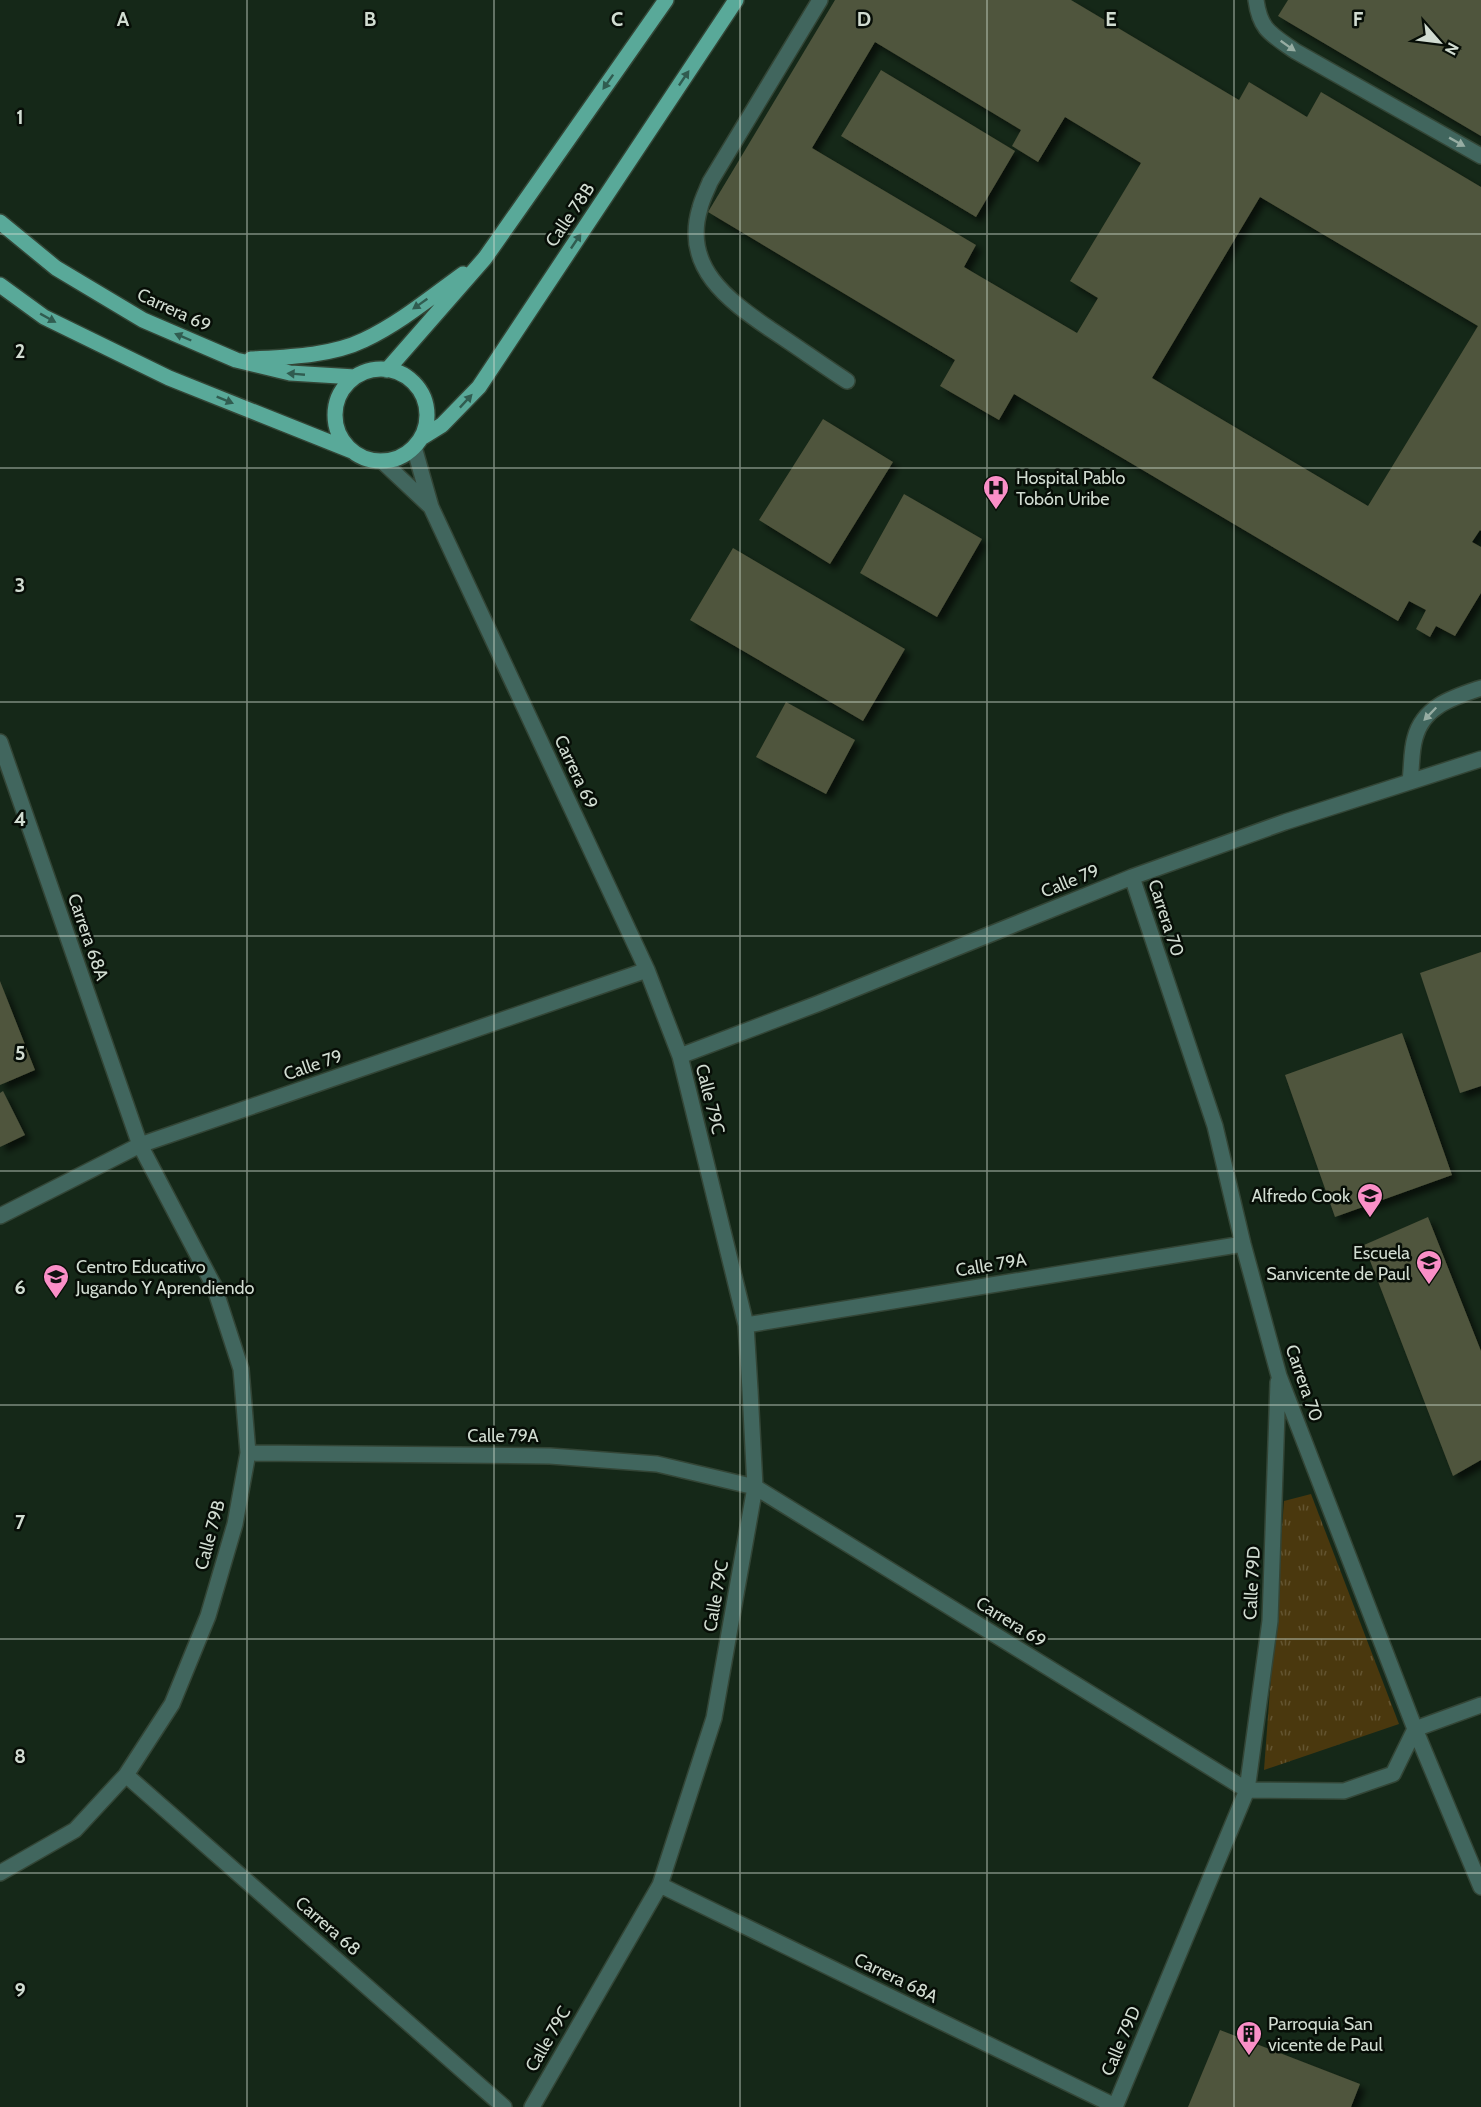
<svg xmlns="http://www.w3.org/2000/svg" width="1481" height="2107" font-family="Cabin,sans-serif">
<defs>
<pattern id="park-tufts" width="24" height="20" patternUnits="userSpaceOnUse" patternTransform="scale(1.5)"><rect width="24" height="20" fill="#4a380e"/><path d="M3 7l-1-3M5 7V3M7 7l1-3M15 17l-1-3M17 17v-4M19 17l1-3" fill="none" stroke="#635430"/></pattern>
<filter id="shadow"><feDropShadow dx="5.5" dy="5.5" stdDeviation="3" flood-color="#0009"/></filter>
</defs>
<rect width="100%" height="100%" fill="#152818"/>
<path fill="url(#park-tufts)" d="M 1311,1494 L 1399,1724 L 1264,1770 L 1284,1501 Z"/>
<path fill="#50543c" fill-rule="evenodd" filter="url(#shadow)" d="M 835,0 L 1071,0 L 1239,100 L 1249,82 L 1307,117 L 1321,92 L 1481,187 L 1481,531 L 1480,530 L 1472,542 L 1481,547 L 1481,593 L 1455,636 L 1436,626 L 1430,637 L 1416,629 L 1426,610 L 1409,601 L 1398,621 L 1014,394 L 999,420 L 940,386 L 955,360 L 708,212 ZM 875,42 L 1021,130 L 1012,146 L 1038,162 L 1065,117 L 1141,163 L 1070,281 L 1098,298 L 1077,333 L 964,267 L 976,245 L 812,148 ZM 1260,197 L 1478,326 L 1368,506 L 1152,378 Z
M 1288,0 L 1481,0 L 1481,136 L 1278,16 Z
M 881,70 L 1015,151 L 976,217 L 841,136 Z
M 823,419 L 893,462 L 830,564 L 759,520 Z
M 904,494 L 982,539 L 937,617 L 860,573 Z
M 733,548 L 905,649 L 863,721 L 690,620 Z
M 786,702 L 855,740 L 826,794 L 756,757 Z
M 1481,952 L 1481,1086 L 1460,1093 L 1420,973 Z
M 0,981 L 35,1070 L 0,1085 Z
M 1402,1033 L 1452,1175 L 1335,1217 L 1285,1075 Z
M 3,1091 L 25,1135 L 0,1147 L 0,1093 Z
M 1428,1217 L 1481,1351 L 1481,1460 L 1453,1476 L 1364,1245 Z
M 1220,2030 L 1360,2084 L 1351,2107 L 1188,2107 Z"/>
<g fill="none" stroke-linecap="round" stroke-linejoin="round">
<defs>
<path id="minor" d="M 820,0 L 710,182 C 707,190 702,199 700,208 C 682,267 728,300 770,329 C 796,346 821,364 847,381
M 1256,0 C 1260,30 1271,34 1295,51 L 1481,156
M 414,447 L 431,507 L 647,970 L 680,1056 L 746,1325 L 750,1390 L 755,1487 L 714,1718 L 660,1885 L 532,2107
M 382,461 L 431,507
M 0,742 L 140,1145 L 214,1286 L 241,1369 L 248,1453 L 235,1524 L 208,1616 L 172,1704 L 126,1775 L 75,1830 L 0,1873
M 1410,781 C 1412,767 1411,751 1415,738 C 1423,706 1454,697 1481,688
M 1132,877 L 1215,1126 L 1243,1244 L 1279,1376 L 1415,1729 L 1481,1887
M 680,1056 L 817,1004 L 1132,877 L 1285,822 L 1481,759
M 0,1216 L 140,1145 L 647,970
M 746,1325 L 1243,1244
M 248,1453 L 550,1456 L 657,1464 L 755,1487 L 1247,1790 L 1344,1791 L 1393,1774 L 1415,1729 L 1481,1705
M 126,1775 L 504,2107
M 660,1885 L 1115,2106
M 1115,2107 L 1247,1790 L 1270,1621 L 1278,1382"/>
<path id="major" d="M 0,222 L 56,268 L 143,320 L 236,360 L 290,373 L 355,377
M 0,285 L 44,317 L 169,378 L 352,451
M 251,359 C 287,357 331,356 364,340 C 400,323 431,297 463,274
M335 415a46 46 0 1 1 92 0a46 46 0 1 1-92 0Z
M 387,370 L 485,258 L 666,0
M 421,438 L 442,425 L 479,387 L 736,0"/>
</defs>
<use href="#minor" stroke="#334536" stroke-width="18"/>
<use href="#major" stroke="#334536" stroke-width="18"/>
<use href="#minor" stroke="#41665e" stroke-width="15"/>
<use href="#major" stroke="#59a999" stroke-width="15"/>
</g>
<defs><path id="oneway-solid" d="M-6-.8H1V-3.2L6.5 0L1 3.2V.8H-6Z" transform="scale(1.5)"/></defs>
<g fill="#97ada3">
<use href="#oneway-solid" transform="translate(1288 46) rotate(35)"/>
<use href="#oneway-solid" transform="translate(1457 142) rotate(29)"/>
<use href="#oneway-solid" transform="translate(1430 714) rotate(134)"/>
</g>
<g fill="#305c50">
<use href="#oneway-solid" transform="translate(684 78) rotate(-56)"/>
<use href="#oneway-solid" transform="translate(608 82) rotate(125)"/>
<use href="#oneway-solid" transform="translate(576 241) rotate(-56)"/>
<use href="#oneway-solid" transform="translate(420 304) rotate(145)"/>
<use href="#oneway-solid" transform="translate(48 318) rotate(29)"/>
<use href="#oneway-solid" transform="translate(183 337) rotate(-157)"/>
<use href="#oneway-solid" transform="translate(296 374) rotate(-175)"/>
<use href="#oneway-solid" transform="translate(225 400) rotate(22)"/>
<use href="#oneway-solid" transform="translate(466 401) rotate(-47)"/>
</g>
<path fill="none" stroke="#d1dcd1" stroke-width="1.5" stroke-opacity="0.55" d="M 247,0 L 247,2107M 494,0 L 494,2107M 740,0 L 740,2107M 987,0 L 987,2107M 1234,0 L 1234,2107M 0,234 L 1481,234M 0,468 L 1481,468M 0,702 L 1481,702M 0,936 L 1481,936M 0,1171 L 1481,1171M 0,1405 L 1481,1405M 0,1639 L 1481,1639M 0,1873 L 1481,1873"/>
<defs>
<symbol id="hospital-pin" viewBox="-11 -11 22 30"><path d="M0 17L-7.5 6A9.5 9.5 0 1 1 7.5 6Z" fill="#fa8fc7" stroke="#070e07"/><path d="M-5-5h3v3.5h4V-5h3V5h-3V1.5h-4V5h-3Z" fill="#111"/></symbol>
<symbol id="school-pin" viewBox="-11 -11 22 30"><path d="M0 17L-7.5 6A9.5 9.5 0 1 1 7.5 6Z" fill="#fa8fc7" stroke="#070e07"/><path d="M0-5L7-2L0 1L-7-2ZM-4 1L0 2.5L4 1V4Q0 6-4 4Z" fill="#111"/></symbol>
<symbol id="building-pin" viewBox="-11 -11 22 30"><path d="M0 17L-7.5 6A9.5 9.5 0 1 1 7.5 6Z" fill="#fa8fc7" stroke="#070e07"/><path d="M-4-6H4V6H1V3H-1V6H-4ZM-2.5-4.3h1.7v1.8h-1.7ZM.8-4.3h1.7v1.8H.8ZM-2.5-1h1.7V.8h-1.7ZM.8-1h1.7V.8H.8Z" fill="#111"/></symbol>
</defs>
<g fill-rule="evenodd">
<use href="#hospital-pin" x="981" y="473" width="30" height="40"/>
<use href="#school-pin" x="1355" y="1181" width="30" height="40"/>
<use href="#school-pin" x="1414" y="1248" width="30" height="40"/>
<use href="#school-pin" x="41" y="1262" width="30" height="40"/>
<use href="#building-pin" x="1234" y="2019" width="30" height="40"/>
</g>
<g text-anchor="middle" dominant-baseline="central" stroke-width="5" stroke-linejoin="round" paint-order="stroke">
<g font-size="18" fill="#d1dcd1" stroke="#070e07">
<text transform="translate(570 215) rotate(-56)">Calle 78B</text>
<text transform="translate(174 310) rotate(25)">Carrera 69</text>
<text transform="translate(576 772) rotate(65)">Carrera 69</text>
<text transform="translate(1070 881) rotate(-22)">Calle 79</text>
<text transform="translate(1166 918) rotate(72)">Carrera 70</text>
<text transform="translate(88 937) rotate(71)">Carrera 68A</text>
<text transform="translate(313 1065) rotate(-19)">Calle 79</text>
<text transform="translate(710 1099) rotate(76)">Calle 79C</text>
<text transform="translate(991 1265) rotate(-9)">Calle 79A</text>
<text transform="translate(1304 1383) rotate(71)">Carrera 70</text>
<text x="503" y="1436">Calle 79A</text>
<text transform="translate(210 1535) rotate(-75)">Calle 79B</text>
<text transform="translate(1252 1583) rotate(-87)">Calle 79D</text>
<text transform="translate(716 1596) rotate(-80)">Calle 79C</text>
<text transform="translate(1011 1622) rotate(32)">Carrera 69</text>
<text transform="translate(328 1926) rotate(41)">Carrera 68</text>
<text transform="translate(896 1978) rotate(26)">Carrera 68A</text>
<text transform="translate(548 2039) rotate(-60)">Calle 79C</text>
<text transform="translate(1121 2041) rotate(-67)">Calle 79D</text>
</g>
<g font-size="18" fill="#d1dcd1" stroke="#070e07" text-anchor="start">
<text x="1016" y="478">Hospital Pablo<tspan x="1016" dy="21">Tobón Uribe</tspan></text>
<text x="1350" y="1196" text-anchor="end">Alfredo Cook</text>
<text x="1410" y="1253" text-anchor="end">Escuela<tspan x="1410" dy="21">Sanvicente de Paul</tspan></text>
<text x="76" y="1267">Centro Educativo<tspan x="76" dy="21">Jugando Y Aprendiendo</tspan></text>
<text x="1268" y="2024">Parroquia San<tspan x="1268" dy="21">vicente de Paul</tspan></text>
</g>
</g>
<g font-size="20" text-anchor="middle" font-weight="bold" fill="#d1dcd1" stroke="#070e07" stroke-width="5" stroke-linejoin="round" paint-order="stroke">
<text x="123" y="26">A</text>
<text x="370" y="26">B</text>
<text x="617" y="26">C</text>
<text x="864" y="26">D</text>
<text x="1111" y="26">E</text>
<text x="1358" y="26">F</text>
<text x="20" y="124">1</text>
<text x="20" y="358">2</text>
<text x="20" y="592">3</text>
<text x="20" y="826">4</text>
<text x="20" y="1060">5</text>
<text x="20" y="1294">6</text>
<text x="20" y="1529">7</text>
<text x="20" y="1763">8</text>
<text x="20" y="1997">9</text>
</g>
<g transform="translate(1439 42) rotate(118)" stroke="#070e07" stroke-width="4.5" paint-order="stroke">
<path d="M0-4.5L10 22L0 15L-10 22Z" fill="#d1dcd1"/>
<text y="-9" font-size="16" font-weight="bold" text-anchor="middle" fill="#d1dcd1">N</text>
</g>
</svg>
